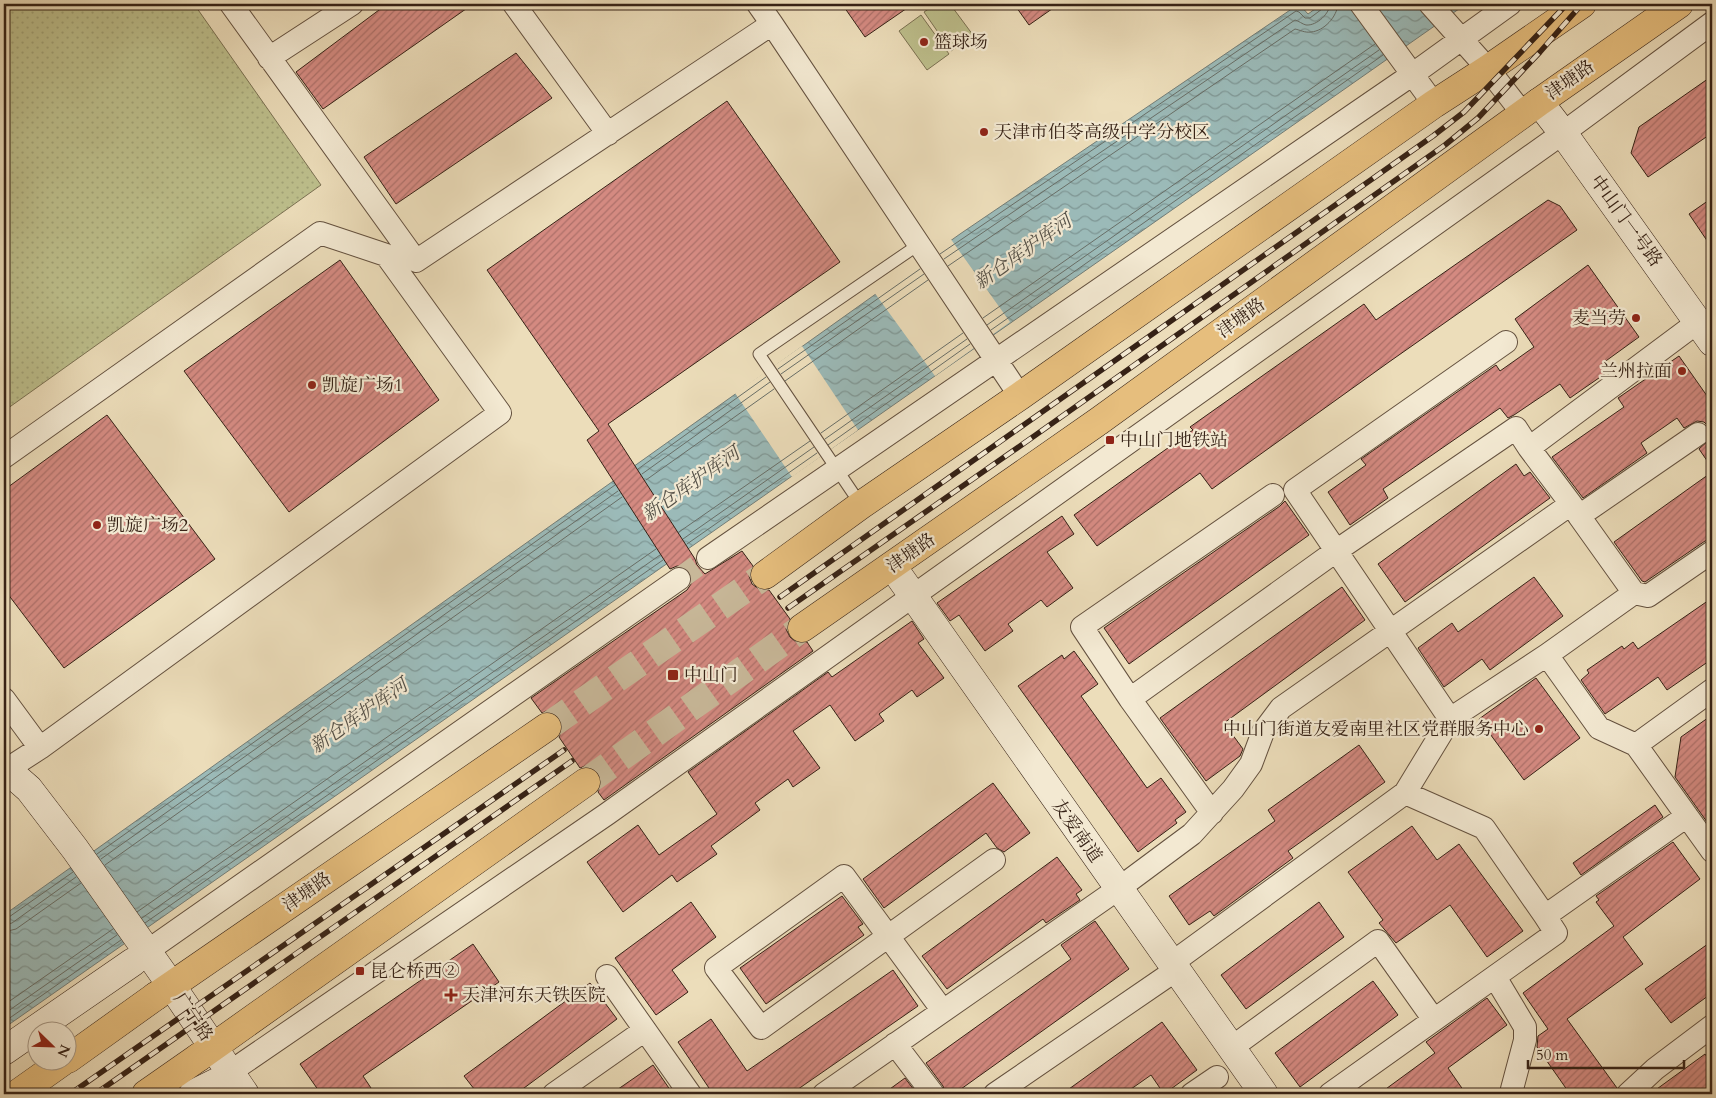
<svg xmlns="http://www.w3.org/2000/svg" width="1716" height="1098" font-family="Cardo,'Noto Serif SC',serif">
<defs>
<pattern id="garden-dots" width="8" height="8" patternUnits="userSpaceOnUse" patternTransform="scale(1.25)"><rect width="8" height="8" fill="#bdbf8c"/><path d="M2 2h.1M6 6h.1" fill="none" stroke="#a3a478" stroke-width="1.8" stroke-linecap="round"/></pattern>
<pattern id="water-waves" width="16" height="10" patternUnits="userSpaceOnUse" patternTransform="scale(1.25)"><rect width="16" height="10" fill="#9bbab8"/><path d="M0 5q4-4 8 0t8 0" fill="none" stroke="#7f9795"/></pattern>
<pattern id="building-hatch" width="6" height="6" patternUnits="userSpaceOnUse" patternTransform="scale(1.25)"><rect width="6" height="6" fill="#d48a81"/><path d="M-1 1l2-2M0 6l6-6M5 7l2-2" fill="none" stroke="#ad7069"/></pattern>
</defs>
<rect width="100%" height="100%" fill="#ecddba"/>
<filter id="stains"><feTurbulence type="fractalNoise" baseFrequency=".004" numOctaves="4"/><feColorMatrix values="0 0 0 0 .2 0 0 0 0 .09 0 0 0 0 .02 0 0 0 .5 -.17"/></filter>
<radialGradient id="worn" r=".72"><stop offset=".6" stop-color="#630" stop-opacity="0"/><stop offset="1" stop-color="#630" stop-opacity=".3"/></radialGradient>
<path fill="#bdbf8c" stroke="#7a7051" d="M 936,4 L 950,4 L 973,35 L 951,51 L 924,12 Z
M 921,15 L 949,54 L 927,70 L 899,31 Z"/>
<path fill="url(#garden-dots)" stroke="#7a7051" d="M 4,4 L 194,4 L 321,185 L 4,411 Z"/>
<path fill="url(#water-waves)" stroke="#737d77" d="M 1299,4 L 1308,14 L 1322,4 L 1466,4 L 4,1028 L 4,915 L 960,234 Z"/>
<path fill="#ecddba" d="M 950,238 L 1010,322 L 935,376 L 874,292 Z
M 802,346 L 858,430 L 792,477 L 735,393 Z"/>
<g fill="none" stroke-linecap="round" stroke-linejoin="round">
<path stroke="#686e67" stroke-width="1" d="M 940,254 L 1296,11 L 1299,12 L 1305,18 L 1310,18 L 1322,9 L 1324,4
M 944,259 L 1295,20 C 1299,21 1302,24 1306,25 C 1317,26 1330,13 1330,4
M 948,266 L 1295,29 C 1300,30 1305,33 1311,32 C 1324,31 1337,17 1338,4
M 983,318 L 1375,44
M 987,325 L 1379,50
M 991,330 L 1383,55
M 778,369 L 920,269
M 781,374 L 924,274
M 785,381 L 928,280
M 821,433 L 963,333
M 825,439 L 967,339
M 828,445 L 970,344
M 638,469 L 766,377
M 642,474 L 770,382
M 646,480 L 774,389
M 679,532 L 810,441
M 683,539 L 814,447
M 687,544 L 817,453
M 97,854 L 615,485
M 101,859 L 618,491
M 105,865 L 622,497
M 137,912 L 656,549
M 142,918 L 660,555
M 4,919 L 9,917 L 73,872
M 145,923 L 663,560
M 4,925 L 12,923 L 76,877
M 4,932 L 16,929 L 81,883
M 4,1005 L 113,929
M 4,1014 L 117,935
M 4,1022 L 121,940"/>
</g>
<path fill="url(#building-hatch)" stroke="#362216" d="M 387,4 L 473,4 L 323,109 L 296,72 Z
M 842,4 L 913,4 L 865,37 Z
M 1014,4 L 1059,4 L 1029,25 Z
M 516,53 L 552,98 L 396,204 L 364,157 Z
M 1712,76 L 1712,133 L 1648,177 L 1631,153 L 1639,127 Z
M 727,101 L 840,262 L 608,424 L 695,559 L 697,565 L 705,574 L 742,551 L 753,566 L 749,576 L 752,584 L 759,589 L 769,590 L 790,619 L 786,629 L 790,637 L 796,642 L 807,642 L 813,651 L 604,800 L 598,792 L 600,788 L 602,781 L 598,773 L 592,768 L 585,766 L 580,768 L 559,737 L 561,733 L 563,726 L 560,718 L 553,713 L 546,711 L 542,713 L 531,698 L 687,590 L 691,584 L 692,577 L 689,571 L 684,567 L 677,566 L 670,569 L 587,440 L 599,431 L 487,270 Z
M 1712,198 L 1712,248 L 1689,214 Z
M 1548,200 L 1560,206 L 1577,230 L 1389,362 L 1212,489 L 1200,473 L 1097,546 L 1074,515 L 1193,430 L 1190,427 L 1364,304 L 1376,320 Z
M 340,260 L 439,400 L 289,512 L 184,371 Z
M 1588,265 L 1639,337 L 1603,363 L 1609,371 L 1570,398 L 1560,384 L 1514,415 L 1508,418 L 1500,408 L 1383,489 L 1388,498 L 1350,525 L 1328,492 L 1366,465 L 1361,459 L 1496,365 L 1500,371 L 1534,347 L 1515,319 Z
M 1679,356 L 1712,403 L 1712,468 L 1699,449 L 1710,439 L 1711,432 L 1708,426 L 1704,422 L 1697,421 L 1684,428 L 1677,418 L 1641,443 L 1647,453 L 1583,498 L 1552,457 L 1624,407 L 1618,398 Z
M 107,415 L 215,559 L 64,668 L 4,589 L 4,490 Z
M 1516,464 L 1524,476 L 1530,472 L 1550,498 L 1405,602 L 1378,564 Z
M 1712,472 L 1712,539 L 1705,541 L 1645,582 L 1642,581 L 1614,542 Z
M 1285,501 L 1309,535 L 1129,664 L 1104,628 L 1280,506 Z
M 1062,516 L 1074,534 L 1047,552 L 1073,588 L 1047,607 L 1041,600 L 1008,624 L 1013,631 L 985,651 L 959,615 L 950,621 L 937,603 Z
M 1534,577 L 1563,616 L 1490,670 L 1482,659 L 1444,687 L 1418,648 L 1452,623 L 1458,632 Z
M 1342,587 L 1365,620 L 1224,723 L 1243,749 L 1240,756 L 1206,781 L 1160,718 Z
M 1712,598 L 1712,659 L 1667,690 L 1658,677 L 1605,714 L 1581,680 L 1589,673 L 1587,670 L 1622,646 L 1624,649 L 1633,642 L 1638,649 Z
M 912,621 L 924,639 L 918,643 L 944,678 L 917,697 L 912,690 L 879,714 L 884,721 L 855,741 L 830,705 L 793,731 L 820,768 L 793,787 L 788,779 L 755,803 L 760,810 L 711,846 L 717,854 L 677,882 L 672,875 L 623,912 L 587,862 L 638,825 L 659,855 L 717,814 L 688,772 L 828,672 L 832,677 Z
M 1074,651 L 1098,684 L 1081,696 L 1147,788 L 1161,778 L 1186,812 L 1175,820 L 1177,823 L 1138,852 L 1018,686 L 1062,655 L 1064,659 Z
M 1536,678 L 1580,738 L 1524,780 L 1479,719 Z
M 1712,715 L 1712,829 L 1675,777 L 1681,737 Z
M 1359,745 L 1385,782 L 1288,851 L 1293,858 L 1214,916 L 1210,911 L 1189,925 L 1169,896 L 1275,821 L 1268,810 Z
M 993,783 L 1030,833 L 1004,852 L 997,848 L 986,833 L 884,908 L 863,879 Z
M 1655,805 L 1663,817 L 1581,875 L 1573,863 Z
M 1412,826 L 1437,860 L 1459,844 L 1523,931 L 1487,957 L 1450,905 L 1396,943 L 1379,923 L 1383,920 L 1348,872 Z
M 1673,842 L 1700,879 L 1623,937 L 1643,964 L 1567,1019 L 1617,1088 L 1615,1094 L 1570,1094 L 1537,1047 L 1538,1036 L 1548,1029 L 1523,993 L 1614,926 L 1596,902 L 1599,900 L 1596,896 Z
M 1057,857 L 1082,890 L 1076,894 L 1080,900 L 1046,923 L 1043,919 L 947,989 L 922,956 Z
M 842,896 L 863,924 L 858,927 L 864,935 L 766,1004 L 740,968 Z
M 691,902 L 716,937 L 672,970 L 688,992 L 656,1015 L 615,958 Z
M 1319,902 L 1344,937 L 1246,1009 L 1221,975 Z
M 1095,921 L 1129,969 L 954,1094 L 946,1094 L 943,1086 L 926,1063 L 1071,959 L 1061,945 Z
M 1712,941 L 1712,993 L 1671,1023 L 1645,989 Z
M 473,944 L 499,982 L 363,1076 L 375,1094 L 321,1094 L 300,1064 Z
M 893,970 L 918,1006 L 791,1094 L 713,1094 L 678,1042 L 711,1019 L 747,1071 Z
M 1373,981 L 1398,1015 L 1300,1087 L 1275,1053 Z
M 590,983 L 617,1019 L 516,1094 L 478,1094 L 464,1076 Z
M 1487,998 L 1507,1025 L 1448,1068 L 1466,1094 L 1379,1094 L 1435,1053 L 1426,1042 Z
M 1162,1022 L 1197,1070 L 1164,1094 L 1151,1075 L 1124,1094 L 1062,1094 Z
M 1705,1054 L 1712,1064 L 1712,1094 L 1650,1094 Z
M 653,1065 L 673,1094 L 611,1094 Z
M 905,1078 L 917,1094 L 883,1094 Z"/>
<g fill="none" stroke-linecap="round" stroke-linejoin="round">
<path stroke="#c8b899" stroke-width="22" stroke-dasharray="22 11" stroke-linecap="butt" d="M 679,579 L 708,558"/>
<path stroke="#c8b899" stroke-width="28" stroke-dasharray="28 14" stroke-linecap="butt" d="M 547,727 L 765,575
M 586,782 L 802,628"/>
<defs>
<path id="lane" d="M 861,505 L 759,354 L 918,245"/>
<path id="street" d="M 231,4 L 416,261 L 772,24 L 1020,396
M 514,4 L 608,134
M 758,4 L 772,24
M 1361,4 L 1434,104
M 1430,4 L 1488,69 L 1523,114
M 269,58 L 352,4
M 1506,342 L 1295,490 L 1450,719 L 1547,655 L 1599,728 L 1636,745
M 1529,448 L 1571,504
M 4,457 L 320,233 L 386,255 L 500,413 L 40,748 L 4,699
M 708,558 L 1413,74 L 1510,4
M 1634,593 L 1648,596 L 1712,552
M 1547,655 L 1634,593 L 1579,516
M 1712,690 L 1636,745 L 1712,851
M 1130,699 L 1082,627 L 1273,495
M 6,770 L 40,748
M 1405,793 L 1450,719
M 1212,813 L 1130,699 L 1336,551 L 1516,428 L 1529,448 L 1698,322
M 133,961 L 679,579
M 1172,963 L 1405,793 L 1484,828 L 1545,916 L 1687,816
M 607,976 L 690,1094
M 1495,977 L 1525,1027 L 1525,1040 L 1512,1089
M 943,1011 L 844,876 L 716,968 L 761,1028 L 994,860
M 895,1044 L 933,1094
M 1231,1048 L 1378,941 L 1434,1020
M 217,1081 L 607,814 L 1563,133 L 1712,23
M 554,1094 L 645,1030
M 824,1094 L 1118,889 L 1192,834 L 1233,789 L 1251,764 L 1263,732 L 1281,708 L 1571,504 L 1579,516 L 1698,434
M 995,1094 L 1176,970
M 1192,1094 L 1217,1077
M 1330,1094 L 1556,933 L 1545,916
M 1628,1094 L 1655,1069 L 1712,1026"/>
<path id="secondary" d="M 1539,102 L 1563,133 L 1712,342
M 892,566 L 1264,1094
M 4,767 L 29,789 L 75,849 L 171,985 L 245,1094
M 4,1051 L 133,962
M 193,1094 L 217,1082"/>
<path id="primary" d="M 765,575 L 861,505 L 1020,396 L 1434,104 L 1488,69 L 1582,4
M 802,628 L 1099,421 L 1539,102 L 1679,4
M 156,996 L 547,727
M 199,1057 L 586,782"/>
<path id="highway" d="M 68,1059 L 156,996
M 17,1094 L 65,1060
M 146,1094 L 199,1057"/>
</defs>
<use href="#lane" stroke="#64513f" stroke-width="13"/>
<use href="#street" stroke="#64513f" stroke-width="24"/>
<use href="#secondary" stroke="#362216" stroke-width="29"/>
<use href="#primary" stroke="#362216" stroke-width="29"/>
<use href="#highway" stroke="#362216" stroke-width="29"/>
<use href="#lane" stroke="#f3e9d2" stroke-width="11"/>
<use href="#street" stroke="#f3e9d2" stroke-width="22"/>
<use href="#secondary" stroke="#f3e9d2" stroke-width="28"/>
<use href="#primary" stroke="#e6be7d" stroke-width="28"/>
<use href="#highway" stroke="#e6be7d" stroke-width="28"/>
<defs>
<path id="rail" d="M 780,597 L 1433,136 L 1464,112 L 1567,4
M 788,608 L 1030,439 L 1445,145 L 1478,118 L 1540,52 L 1582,4
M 70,1094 L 564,750
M 95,1094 L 572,761"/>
</defs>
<use href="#rail" stroke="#362216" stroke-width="5.5"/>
<use href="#rail" stroke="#f3e9d2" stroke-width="4" stroke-dasharray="11" stroke-linecap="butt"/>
</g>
<g fill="#8f2418" stroke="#f3e9d2" stroke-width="2">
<circle cx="924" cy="42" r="5"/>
<circle cx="984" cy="132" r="5"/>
<circle cx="1636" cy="318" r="5"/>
<circle cx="1682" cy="371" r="5"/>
<circle cx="312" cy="385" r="5"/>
<rect x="1105" y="435" width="10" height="10" rx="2.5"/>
<circle cx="97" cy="525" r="5"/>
<rect x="667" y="669" width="12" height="12" rx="2.5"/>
<circle cx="1539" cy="729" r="5"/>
<rect x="355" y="966" width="10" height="10" rx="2.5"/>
<path d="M448.5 987.5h5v5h5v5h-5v5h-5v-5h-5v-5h5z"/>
</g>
<g text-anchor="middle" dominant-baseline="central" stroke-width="4.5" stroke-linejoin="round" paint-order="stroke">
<g font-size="18" fill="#362216" stroke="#f3e9d2" text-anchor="start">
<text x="934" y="42">篮球场</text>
<text x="994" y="132">天津市伯苓高级中学分校区</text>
<text x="1626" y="318" text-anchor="end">麦当劳</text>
<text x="1672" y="371" text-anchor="end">兰州拉面</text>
<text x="322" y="385">凯旋广场1</text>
<text x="1120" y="440">中山门地铁站</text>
<text x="107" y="525">凯旋广场2</text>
<text x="684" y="675">中山门</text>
<text x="1529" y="729" text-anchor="end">中山门街道友爱南里社区党群服务中心</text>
<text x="370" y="971">昆仑桥西②</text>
<text x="462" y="995">天津河东天铁医院</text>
</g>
<g font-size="18" fill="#362216" stroke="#f3e9d2">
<text transform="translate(1570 80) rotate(-35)">津塘路</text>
<text transform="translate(1626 221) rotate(54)">中山门一号路</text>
<text transform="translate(1241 318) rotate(-36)">津塘路</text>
<text transform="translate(911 553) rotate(-35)">津塘路</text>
<text transform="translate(1077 831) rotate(55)">友爱南道</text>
<text transform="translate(307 892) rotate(-35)">津塘路</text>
<text transform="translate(193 1017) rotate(56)">广宁路</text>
</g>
<g font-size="19" font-style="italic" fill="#545047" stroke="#f3e9d2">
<text transform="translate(1023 252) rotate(-35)">新仓库护库河</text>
<text transform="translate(691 484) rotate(-35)">新仓库护库河</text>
<text transform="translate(359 716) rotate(-35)">新仓库护库河</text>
</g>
</g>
<rect width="1716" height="1098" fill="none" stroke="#ecddba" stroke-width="20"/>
<rect x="5" y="5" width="1706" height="1088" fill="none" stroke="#362216" stroke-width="2.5"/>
<rect x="10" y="10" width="1696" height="1078" fill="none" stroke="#362216"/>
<g transform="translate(52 1046) rotate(113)"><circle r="24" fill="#f3e9d2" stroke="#a79987"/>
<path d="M0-4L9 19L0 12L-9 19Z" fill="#8f2418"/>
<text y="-8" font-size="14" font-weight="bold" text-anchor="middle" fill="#362216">N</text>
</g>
<path d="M1528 1060v8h156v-8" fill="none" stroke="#362216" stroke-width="2.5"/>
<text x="1536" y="1060" font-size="15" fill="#362216" stroke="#f3e9d2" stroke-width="4" paint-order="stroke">50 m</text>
<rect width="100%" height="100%" filter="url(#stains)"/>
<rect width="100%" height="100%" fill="url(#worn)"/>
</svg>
